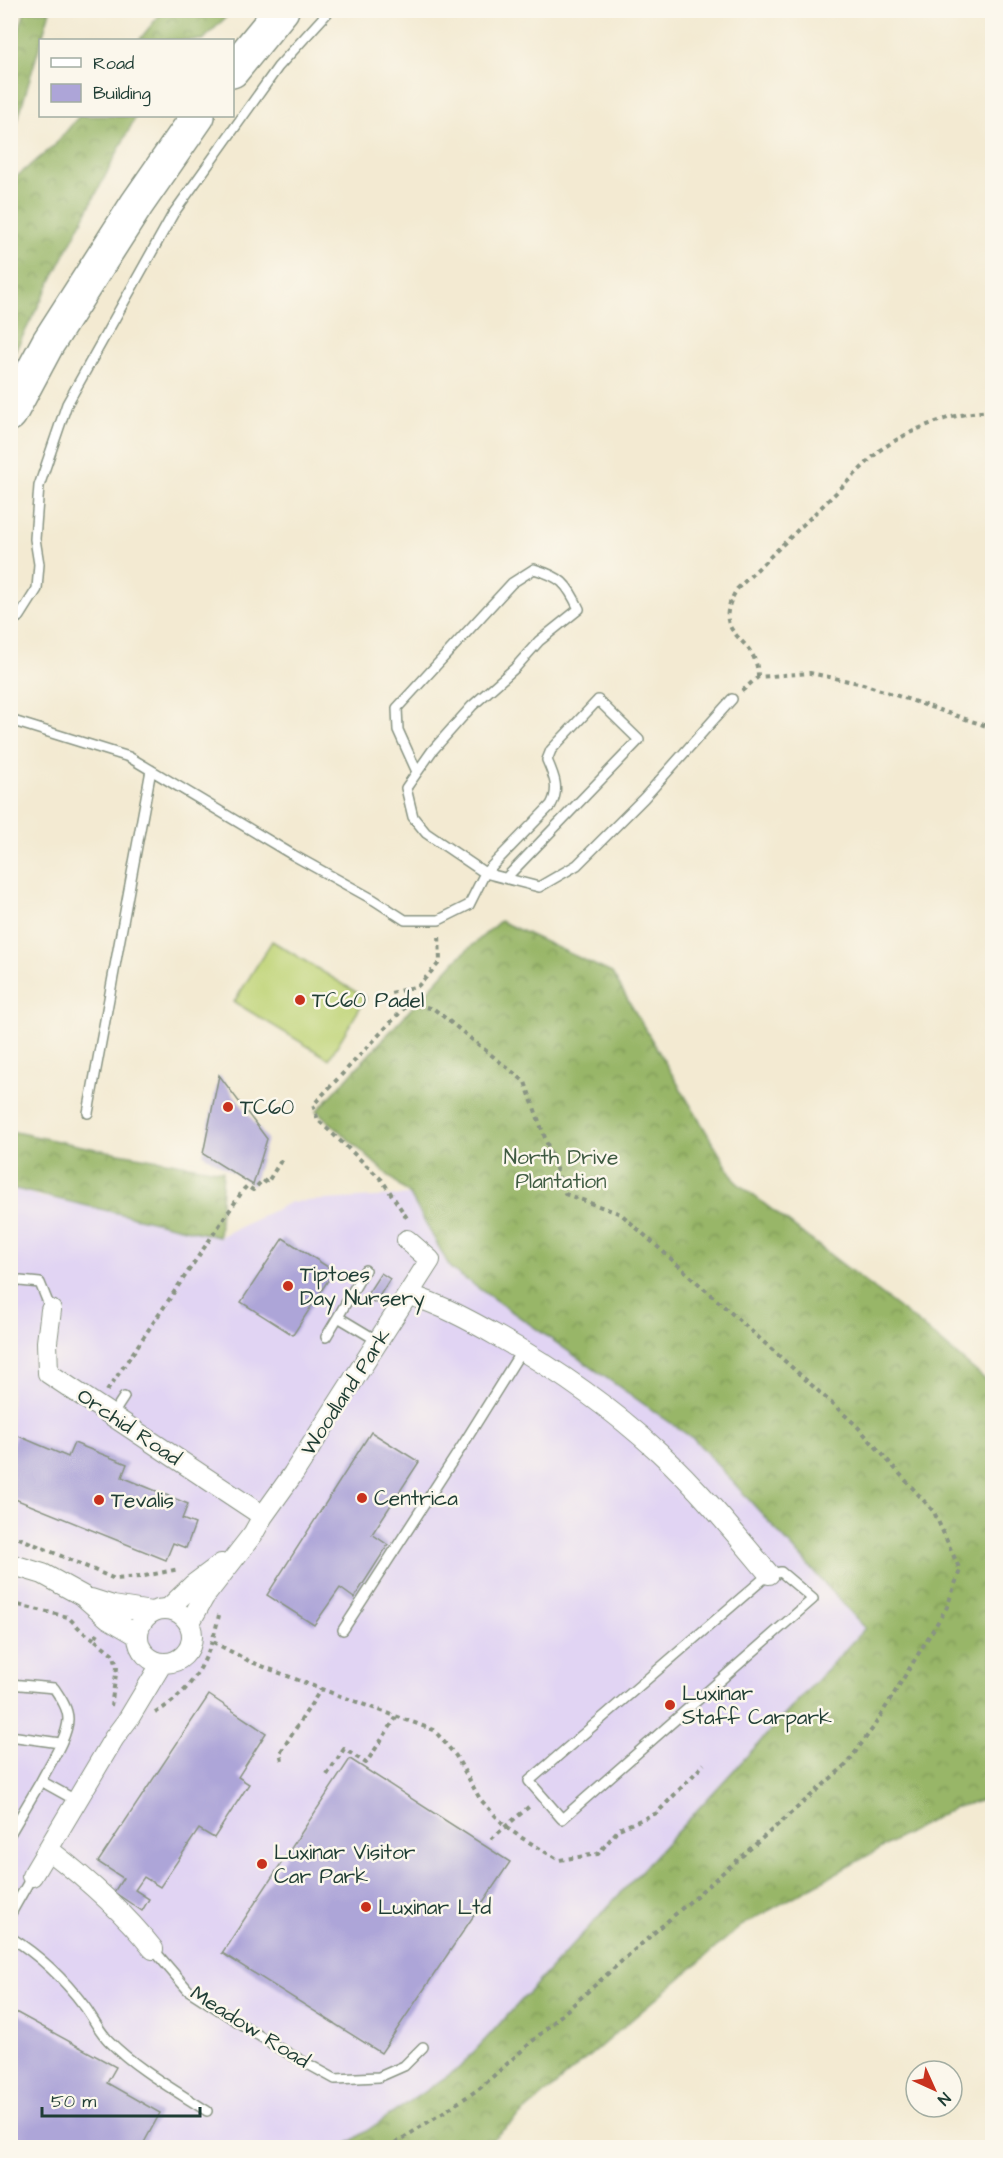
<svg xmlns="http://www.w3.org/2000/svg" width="1003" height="2158" font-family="'Architects Daughter',sans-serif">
<defs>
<pattern id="forest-crowns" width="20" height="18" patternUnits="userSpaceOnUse" patternTransform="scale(1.5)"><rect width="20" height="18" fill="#98b668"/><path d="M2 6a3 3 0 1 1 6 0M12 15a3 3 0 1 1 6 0" fill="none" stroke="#7b9556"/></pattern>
</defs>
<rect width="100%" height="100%" fill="#fbf7ec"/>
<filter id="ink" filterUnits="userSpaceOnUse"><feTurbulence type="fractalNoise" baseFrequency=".0167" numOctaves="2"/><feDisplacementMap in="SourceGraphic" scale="12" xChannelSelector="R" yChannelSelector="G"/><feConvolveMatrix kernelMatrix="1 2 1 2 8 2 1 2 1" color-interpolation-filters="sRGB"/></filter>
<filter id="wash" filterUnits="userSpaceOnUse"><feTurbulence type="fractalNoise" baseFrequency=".008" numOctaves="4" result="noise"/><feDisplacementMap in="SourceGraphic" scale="24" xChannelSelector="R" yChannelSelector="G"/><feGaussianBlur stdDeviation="1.35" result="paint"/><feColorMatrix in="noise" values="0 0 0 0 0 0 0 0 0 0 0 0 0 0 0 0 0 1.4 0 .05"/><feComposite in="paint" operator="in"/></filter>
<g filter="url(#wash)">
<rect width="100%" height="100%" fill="#f3ead2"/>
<path fill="#e1d4f3" d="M 11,1187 L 40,1197 L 129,1212 L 219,1237 L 291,1202 L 410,1195 L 451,1269 L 695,1440 L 865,1628 L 459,2068 L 343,2147 L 11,2148 Z"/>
<path fill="url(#forest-crowns)" stroke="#5c7a4e" stroke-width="1.5" d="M 25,11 L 50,11 L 11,142 L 11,57 Z
M 163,11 L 163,10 L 232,11 L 203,40 L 139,40 Z
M 79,116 L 136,116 L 11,359 L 11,181 L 54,146 Z
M 500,921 L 612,973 L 736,1182 L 921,1325 L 992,1385 L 992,1798 L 953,1808 L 741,1926 L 483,2147 L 343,2147 L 459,2068 L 865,1628 L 695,1440 L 451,1269 L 410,1195 L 317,1111 L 456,960 Z
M 10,1131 L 96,1149 L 223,1171 L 219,1237 L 11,1188 Z"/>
<path fill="#c0d478" stroke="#708856" stroke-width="1.5" d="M 272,941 L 366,998 L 329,1059 L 234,1002 Z"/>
<g id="blocks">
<path fill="#ada5d8" d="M 219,1075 L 267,1139 L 253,1185 L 203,1154 Z
M 283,1238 L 334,1271 L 293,1335 L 241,1302 Z
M 381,1273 L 390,1279 L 375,1303 L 366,1296 Z
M 371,1432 L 419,1462 L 372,1534 L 388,1545 L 354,1598 L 340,1588 L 314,1625 L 267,1595 Z
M 16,1435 L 68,1457 L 74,1443 L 127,1464 L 122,1477 L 188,1504 L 182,1519 L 195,1524 L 186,1548 L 173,1543 L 166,1560 L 10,1497 L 10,1449 Z
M 209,1695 L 266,1733 L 238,1777 L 249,1784 L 214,1838 L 199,1829 L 160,1887 L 144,1877 L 135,1890 L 149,1899 L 142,1911 L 114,1892 L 123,1878 L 98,1862 Z
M 350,1759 L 510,1862 L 381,2053 L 222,1953 Z
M 10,2009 L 116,2067 L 107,2083 L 160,2113 L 141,2148 L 10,2148 Z"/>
</g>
</g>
<g filter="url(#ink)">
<use href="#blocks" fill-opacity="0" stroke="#899483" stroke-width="1.5"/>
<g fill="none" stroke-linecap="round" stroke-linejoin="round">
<defs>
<path id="lane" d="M 10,622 L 20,616 L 37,589 L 39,564 L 35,539 L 39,486 L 67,404 L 173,214 L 278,67 L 330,10
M 10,720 L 129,757 L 293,855 L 374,900 L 405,920 L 439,920 L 469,905 L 485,873 L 426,833 L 413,817 L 406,788 L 432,751 L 472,706 L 515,668 L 539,641 L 579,609 C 567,583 561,577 534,569 L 512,583 L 397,708 L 398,730 L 417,772
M 506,878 L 639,740 L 598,700 L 551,750 L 547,760 C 554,776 560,789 551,805 L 485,873 L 539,887 L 577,865 L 644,798 L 732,699
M 88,1113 L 151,770
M 365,1270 L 338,1317 L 378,1341
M 10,1280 L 40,1283 L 51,1310
M 326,1337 L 338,1317
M 111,1417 L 124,1397
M 781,1572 L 813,1599 L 562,1819 L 529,1781 L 769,1574 Z
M 343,1630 L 464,1443 L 522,1350
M 10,1684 L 54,1688 C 60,1697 68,1708 68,1719 C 68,1737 49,1765 41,1781 L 77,1801
M 10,1736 L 60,1743
M 10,1834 L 41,1781
M 10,1915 L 32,1876
M 10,1937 C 39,1955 65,1980 85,2007 C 93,2018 99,2031 109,2041 C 137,2069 173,2089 207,2111
M 153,1949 L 188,1990 L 277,2047 L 335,2079 L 379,2077 L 404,2066 L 423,2047"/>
<path id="street" d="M 409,1295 C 440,1304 471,1321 499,1337 C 556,1369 611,1408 659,1452 C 699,1489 734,1532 769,1574
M 51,1310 L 47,1342 L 48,1373 L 263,1516
M 10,1564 L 43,1574 L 83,1596 L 108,1618 L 137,1635
M 91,1599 L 113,1606 L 151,1612
M 168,1609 L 194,1584 L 221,1564
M138 1636a27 27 0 1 1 54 0a27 27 0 1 1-54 0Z
M 189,1624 L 204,1597 L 253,1534 L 263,1516 L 293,1474 L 430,1260 L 407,1240
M 49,1850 C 88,1880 123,1911 153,1949
M 32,1876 L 114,1738 L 129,1718 L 162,1663"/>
<path id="highway" d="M 232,71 L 282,10
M 10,414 L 48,343 L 137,204 L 198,116"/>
</defs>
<use href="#lane" stroke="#899483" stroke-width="12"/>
<use href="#street" stroke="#899483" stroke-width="22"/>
<use href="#highway" stroke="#899483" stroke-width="36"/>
<path stroke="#899483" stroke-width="4" stroke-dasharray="4.5 4.5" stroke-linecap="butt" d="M 758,677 C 758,633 707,639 737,589 L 880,450 C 915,427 951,413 992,411
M 742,691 L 758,677 L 810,673 L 863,684 L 992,728
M 391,993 L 418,986 L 440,962 L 439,933
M 107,1391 L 244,1189 L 247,1186 L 253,1190 L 263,1180 L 267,1183 L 282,1159
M 10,1534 L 115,1579 L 140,1577 L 179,1569
M 10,1603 L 68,1617 L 83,1632 L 94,1639
M 98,1633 L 94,1639 L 114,1655 L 117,1668 L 111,1706
M 213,1642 L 249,1661 L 321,1689 L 434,1730 L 456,1756 L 480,1799 L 506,1827 L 522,1838 L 559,1860 L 598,1854 L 619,1829 L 657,1813 L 704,1764
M 155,1713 C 194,1691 210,1657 219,1615
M 282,1760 L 280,1753 L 321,1689
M 327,1775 L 344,1749 L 366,1763 L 396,1718
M 491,1839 L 532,1804
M 388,2148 L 479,2089 L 623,1960 L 846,1765 L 873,1728 L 947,1607 L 960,1570 L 934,1512 L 856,1425 L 621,1214 L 565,1194 L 525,1082 L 434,1009 L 409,1003 L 313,1105 L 318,1120 L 382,1180 L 409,1221"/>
<use href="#lane" stroke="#fff" stroke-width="9"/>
<use href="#street" stroke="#fff" stroke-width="20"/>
<use href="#highway" stroke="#fff" stroke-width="33"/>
</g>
</g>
<g fill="#c8321e" stroke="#fbf7ec" stroke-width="2">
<circle cx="300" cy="1000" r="6"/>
<circle cx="228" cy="1107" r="6"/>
<circle cx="288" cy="1286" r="6"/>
<circle cx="362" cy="1498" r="6"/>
<circle cx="99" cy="1500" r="6"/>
<circle cx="670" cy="1705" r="6"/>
<circle cx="262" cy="1864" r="6"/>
<circle cx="366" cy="1907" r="6"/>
</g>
<g text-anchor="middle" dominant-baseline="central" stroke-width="5" stroke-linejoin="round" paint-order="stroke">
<g font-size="21" fill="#1f3d34" stroke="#fbf7ec" text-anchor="start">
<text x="312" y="1000">TC60 Padel</text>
<text x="240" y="1107">TC60</text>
<text x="300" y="1274">Tiptoes<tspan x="300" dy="24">Day Nursery</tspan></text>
<text x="374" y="1498">Centrica</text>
<text x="111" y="1500">Tevalis</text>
<text x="682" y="1693">Luxinar<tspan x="682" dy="24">Staff Carpark</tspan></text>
<text x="274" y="1852">Luxinar Visitor<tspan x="274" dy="24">Car Park</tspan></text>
<text x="378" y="1907">Luxinar Ltd</text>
</g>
<g font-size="21" fill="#3f5b42" stroke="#fbf7ec">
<text x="561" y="1157">North Drive<tspan x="561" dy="24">Plantation</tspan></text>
</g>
<g font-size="21" fill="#1f3d34" stroke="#fbf7ec">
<text transform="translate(346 1392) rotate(-57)">Woodland Park</text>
<text transform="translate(129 1427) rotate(34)">Orchid Road</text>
<text transform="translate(250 2027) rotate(32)">Meadow Road</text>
</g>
</g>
<rect width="1003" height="2158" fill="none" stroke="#fbf7ec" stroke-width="36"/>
<rect x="39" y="39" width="195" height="78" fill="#fbf7ec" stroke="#a3ada2" stroke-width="1.5"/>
<rect x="51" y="58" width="30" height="9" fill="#ffffff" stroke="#a3ada2" stroke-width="1.5"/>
<text x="93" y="69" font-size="18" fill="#1f3d34">Road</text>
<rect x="51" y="84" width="30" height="18" fill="#ada5d8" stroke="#a3ada2" stroke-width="1.5"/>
<text x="93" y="99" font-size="18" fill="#1f3d34">Building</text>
<g transform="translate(934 2089) rotate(135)"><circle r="28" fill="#fbf7ec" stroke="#a3ada2" stroke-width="1.5"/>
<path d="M0-4.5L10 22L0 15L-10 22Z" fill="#c8321e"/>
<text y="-9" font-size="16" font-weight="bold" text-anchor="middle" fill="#1f3d34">N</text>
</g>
<path d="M42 2107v9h158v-9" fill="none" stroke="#1f3d34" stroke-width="3"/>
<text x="51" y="2107" font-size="18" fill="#1f3d34" stroke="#fbf7ec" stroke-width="4.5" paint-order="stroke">50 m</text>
</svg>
